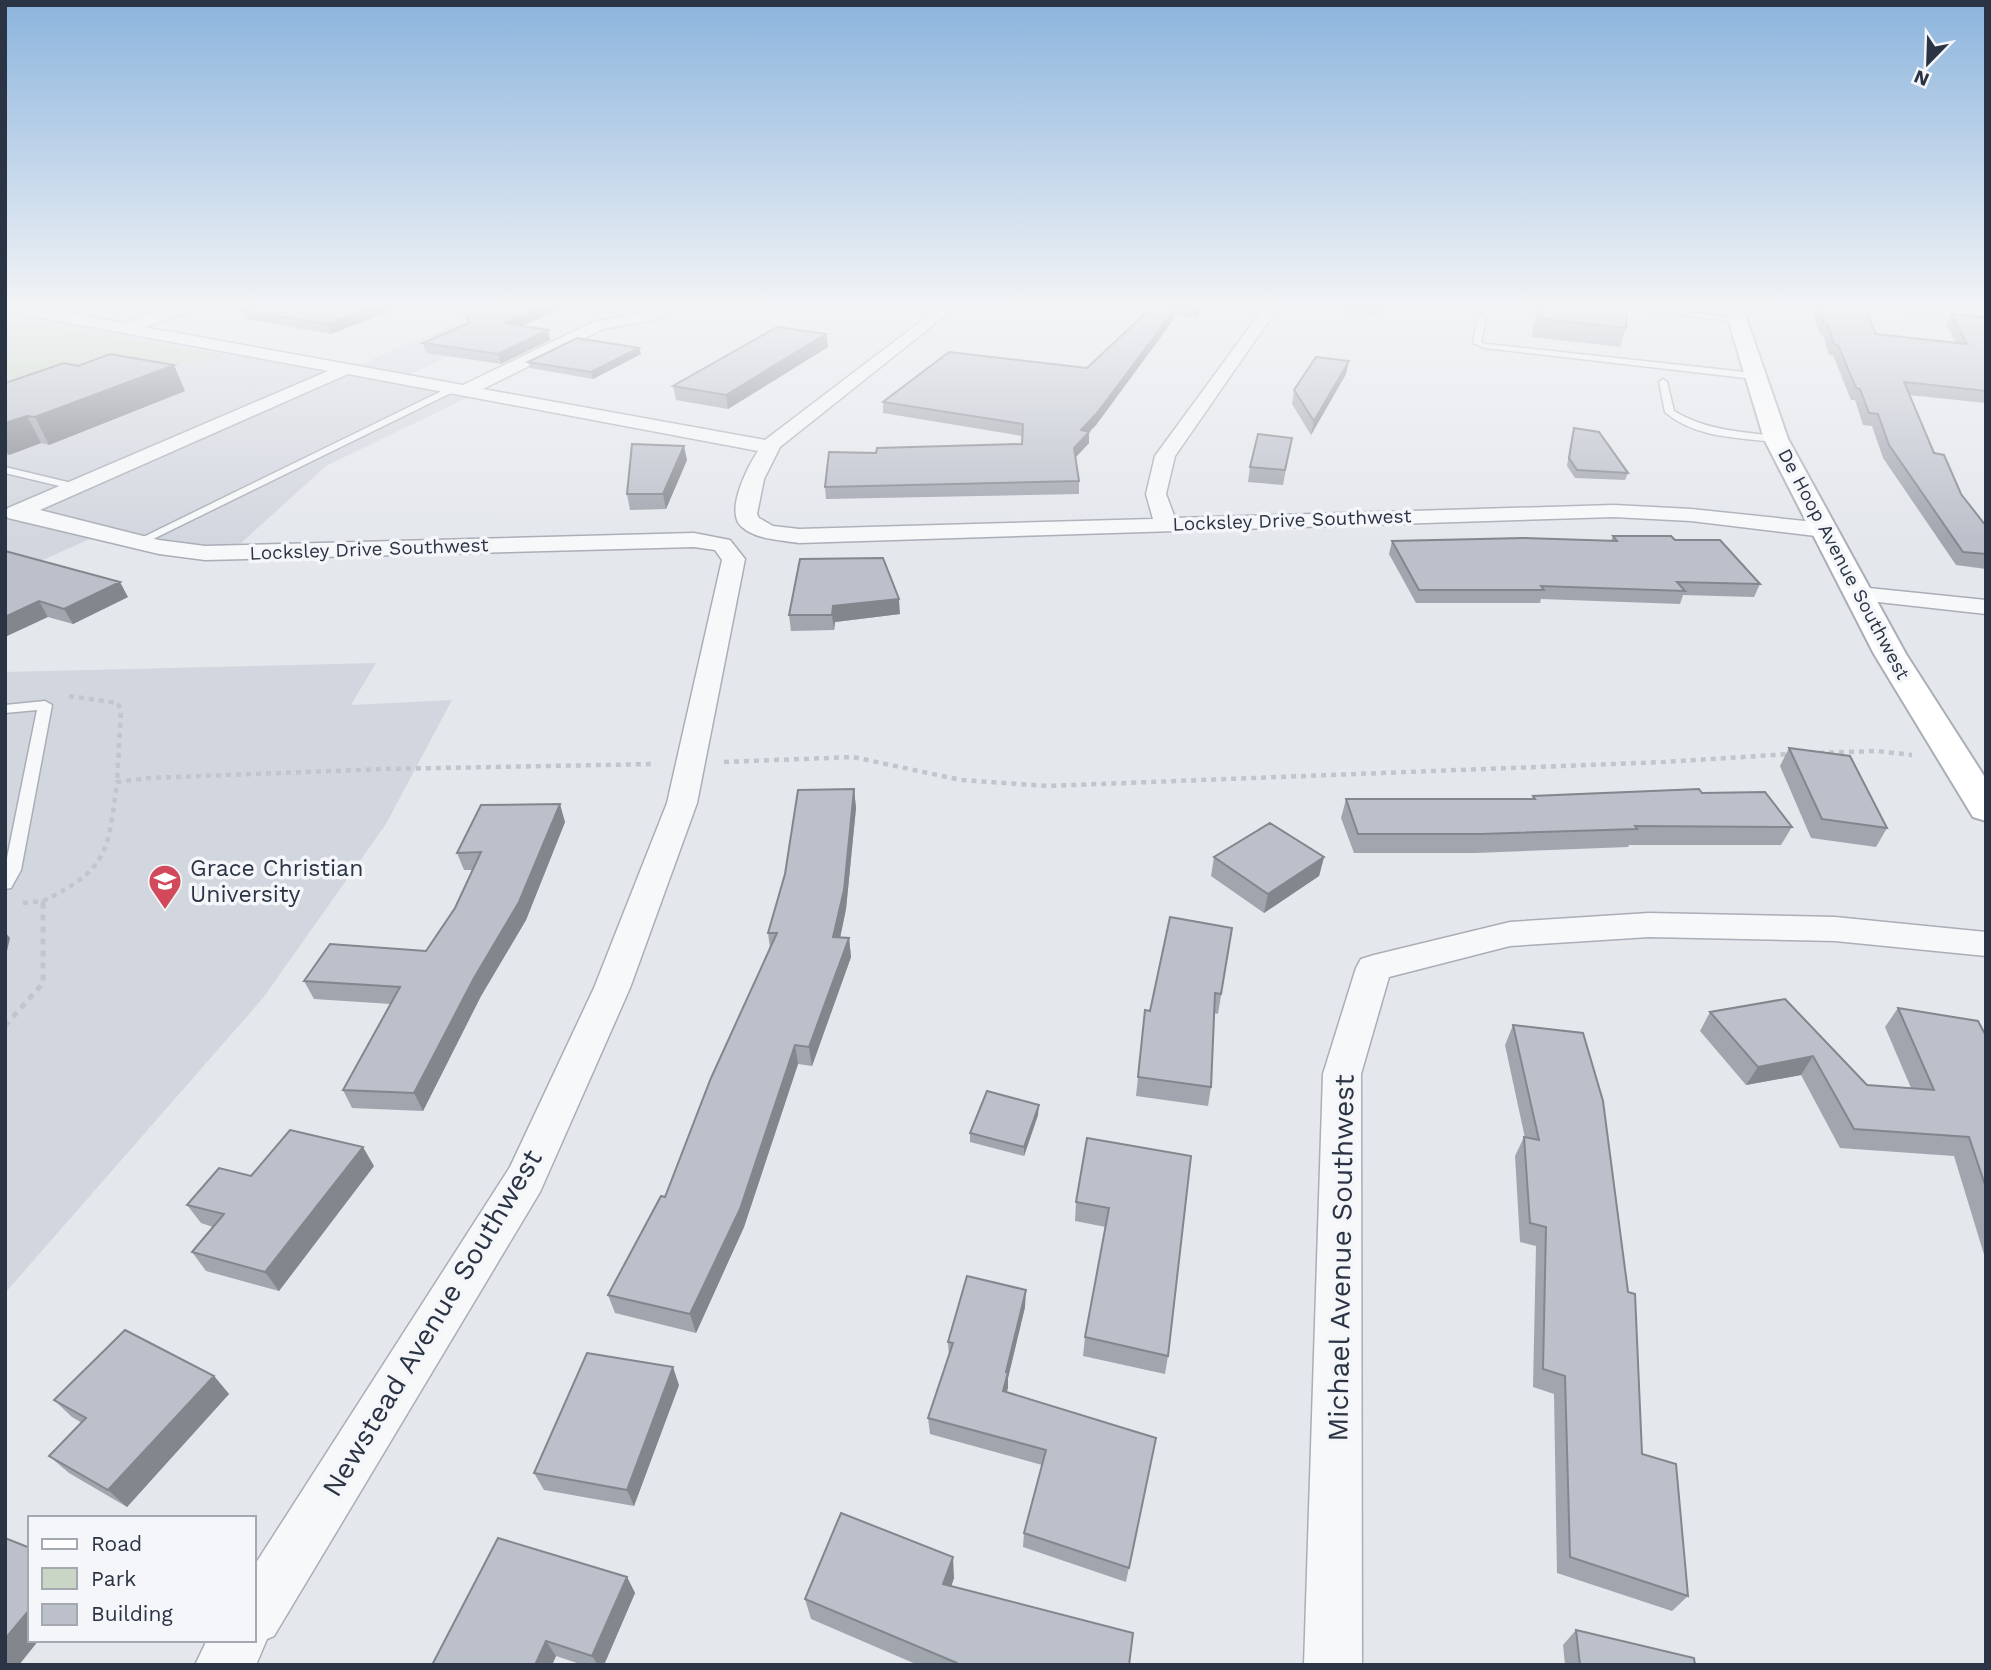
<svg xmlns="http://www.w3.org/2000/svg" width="1991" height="1670" font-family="'Work Sans',sans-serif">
<rect width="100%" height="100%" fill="#e4e7ec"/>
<path fill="#d2d6de" d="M 5,306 L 350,369 L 453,325 L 501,333 L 401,378 L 479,392 L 326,466 L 230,553 L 103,533 L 5,577 Z
M 376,663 L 351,705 L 452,700 L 386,824 L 263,998 L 5,1293 L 5,672 Z"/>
<path fill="#c9d6c5" d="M 5,317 L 225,356 L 88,379 L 5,378 Z"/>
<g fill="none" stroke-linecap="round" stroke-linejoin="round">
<defs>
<path id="lane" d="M 1609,306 L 1662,306 L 1662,308 L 1742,320 L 1738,322 Z
M 1482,315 L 1486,317 L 1481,342 L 1486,344 L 1754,373 L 1758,376 L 1754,379 L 1485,348 L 1473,343 L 1478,317 Z
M 1663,379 L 1667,382 L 1674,411 C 1705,430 1740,432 1776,436 L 1781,439 L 1776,442 C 1740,438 1694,438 1665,412 L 1659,382 Z
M 454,385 L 457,386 L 457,390 L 143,544 L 133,542 Z
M 5,467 L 80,485 L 81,487 L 76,490 L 5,473 Z
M 45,701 L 52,705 L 21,870 L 11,888 L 5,889 L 5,868 L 37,710 L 5,713 L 5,705 Z"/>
<path id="street" d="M 5,306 L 29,306 L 124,323 L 178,306 L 199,306 L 197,309 L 144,327 L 463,385 L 593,322 L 643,313 L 660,306 L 679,306 L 677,309 L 652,320 L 603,329 L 483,389 L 765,440 L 941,306 L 957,306 L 780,447 L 764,479 L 757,514 L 759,518 L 773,526 L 799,529 L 1153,519 L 1146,494 L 1155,456 L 1265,306 L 1279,306 L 1175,456 L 1166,494 L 1175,518 L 1614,505 L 1691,509 L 1824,523 L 1832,525 L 1835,530 L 1832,535 L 1824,537 L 1691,521 L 1614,517 L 799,543 C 780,540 757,540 742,527 C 724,512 748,466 758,451 L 348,374 L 40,510 L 159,540 L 205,546 L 694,533 L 730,540 L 745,559 L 697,803 L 630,988 L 540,1192 L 274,1636 L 267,1639 L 256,1665 L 195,1665 L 207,1640 L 254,1640 L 254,1566 L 510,1167 L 594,988 L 667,803 L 722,560 L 715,550 L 694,547 L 205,560 L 159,554 L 8,518 L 5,513 L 8,508 L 328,371 L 6,311 Z
M 1901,306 L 1949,306 L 1986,309 L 1986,319 L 1909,311 Z
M 1859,587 L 1986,600 L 1986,614 L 1851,599 L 1847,594 L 1851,589 Z
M 1649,913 L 1835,917 L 1986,932 L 1986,956 L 1835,941 L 1649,937 L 1510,946 L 1389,977 L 1361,1074 L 1362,1665 L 1304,1665 L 1323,1074 L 1356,968 L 1361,959 L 1374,955 L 1510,922 Z"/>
<path id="secondary" d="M 1724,306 L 1742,306 L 1788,439 L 1906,654 L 1986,779 L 1986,821 L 1973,817 L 1874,654 L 1764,439 Z"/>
</defs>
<use href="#lane" stroke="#a9aeb7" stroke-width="3"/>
<use href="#street" stroke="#a9aeb7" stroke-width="3"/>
<use href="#secondary" stroke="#a9aeb7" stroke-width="4"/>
<path stroke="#c2c5cb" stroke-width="4.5" stroke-dasharray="5 5" stroke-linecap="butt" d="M 69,696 L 118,703 L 121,711 L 117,782
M 1819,753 L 1876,751 L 1912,755
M 724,762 L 853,757 L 961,780 L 1048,786 L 1664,762 L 1790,754
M 43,901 C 109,869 108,851 117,782 L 149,778 L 384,769 L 656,764
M 23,903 L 43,901 L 43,905"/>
<path stroke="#c2c5cb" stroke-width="5" stroke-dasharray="6 6" stroke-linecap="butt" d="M 5,1026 L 43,983 L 43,903"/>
<use href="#lane" fill="#f7f8fa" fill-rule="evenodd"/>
<use href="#street" fill="#f7f8fa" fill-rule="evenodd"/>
<use href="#secondary" fill="#fff" fill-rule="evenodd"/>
</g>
<path fill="#a1a5ae" d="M 402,306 L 331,334 L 245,319 L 241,310 Z
M 461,306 L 567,306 L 522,326 L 550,340 L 501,364 L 426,353 L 423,343 L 468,323 Z
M 1153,306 L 1206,306 L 1195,318 L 1174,315 L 1174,319 L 1096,425 L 1089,432 L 1089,443 L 1075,458 L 1079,481 L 1079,494 L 826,499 L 825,487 L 876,453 L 1022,444 L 1022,436 L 883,413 L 883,402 L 1087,368 Z
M 1342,306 L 1384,306 L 1379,316 L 1341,312 Z
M 1537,306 L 1627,306 L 1626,328 L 1620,347 L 1532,337 Z
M 1811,306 L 1864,306 L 1876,334 L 1956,343 L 1946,324 L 1951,314 L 1986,317 L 1986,403 L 1909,395 L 1934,453 L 1961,494 L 1986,526 L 1986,569 L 1956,565 L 1883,458 L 1872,426 L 1863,425 L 1855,400 L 1851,400 L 1833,355 L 1829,355 L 1823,335 L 1820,335 Z
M 826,334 L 828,347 L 728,409 L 676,400 L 673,386 Z
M 639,348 L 641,354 L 593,379 L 530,368 L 528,362 Z
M 1346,374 L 1311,435 L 1292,404 L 1294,390 Z
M 5,383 L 185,391 L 49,445 L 41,443 L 9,455 L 5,455 Z
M 1574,428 L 1628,473 L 1625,480 L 1575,478 L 1567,466 L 1572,435 Z
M 1292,438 L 1283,485 L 1248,482 L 1250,467 Z
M 687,460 L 666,509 L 630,510 L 627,494 Z
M 1613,536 L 1675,540 L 1760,584 L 1754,597 L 1683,595 L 1680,604 L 1541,599 L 1540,603 L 1416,603 L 1389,554 L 1392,541 L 1611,541 Z
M 5,551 L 128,597 L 73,624 L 48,617 Z
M 900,614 L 835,622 L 834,630 L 791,631 L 789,615 Z
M 1789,748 L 1887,828 L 1876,847 L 1811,838 L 1780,766 Z
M 854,789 L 856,808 L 846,909 L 840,938 L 849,938 L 851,957 L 812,1066 L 798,1064 L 744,1227 L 696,1333 L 615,1313 L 608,1295 L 665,1197 L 770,948 L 768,933 Z
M 1702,793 L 1792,827 L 1781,845 L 1629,845 L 1628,847 L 1475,853 L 1354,853 L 1341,818 L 1346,799 L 1532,799 L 1533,796 Z
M 565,822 L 526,920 L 481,996 L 423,1111 L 352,1108 L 343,1090 L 391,1004 L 314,999 L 304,981 L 426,951 L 455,908 L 473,870 L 464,870 L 457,853 Z
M 1214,857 L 1324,857 L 1319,876 L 1264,913 L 1211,876 Z
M 1232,928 L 1218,1014 L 1214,1013 L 1211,1087 L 1208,1106 L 1136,1096 L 1145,1010 L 1150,1011 Z
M 1785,999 L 1867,1085 L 1911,1088 L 1885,1027 L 1898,1008 L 1986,1036 L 1986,1261 L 1954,1156 L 1840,1148 L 1801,1075 L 1746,1085 L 1700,1031 L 1710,1012 Z
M 1513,1025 L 1642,1454 L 1688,1596 L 1672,1611 L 1557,1573 L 1554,1394 L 1533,1387 L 1536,1246 L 1520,1242 L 1515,1156 L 1524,1137 L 1525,1138 L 1505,1045 Z
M 1038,1115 L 1024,1156 L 970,1142 L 970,1133 Z
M 1191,1156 L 1168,1356 L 1165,1374 L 1083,1356 L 1085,1337 L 1106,1227 L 1075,1221 L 1076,1202 Z
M 374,1166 L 279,1291 L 206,1271 L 192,1252 L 213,1227 L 201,1223 L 187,1205 L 251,1176 Z
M 1025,1307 L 1008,1378 L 1007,1392 L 1156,1438 L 1126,1582 L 1023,1547 L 1024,1533 L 1042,1465 L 930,1434 L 928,1418 L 949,1356 L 948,1342 Z
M 214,1376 L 229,1394 L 127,1507 L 69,1473 L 49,1456 L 82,1423 L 72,1417 L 54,1400 Z
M 679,1385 L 634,1506 L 544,1490 L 534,1473 Z
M 627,1577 L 635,1593 L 604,1665 L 583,1665 L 556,1656 L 552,1665 L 432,1665 Z
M 954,1578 L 951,1586 L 1129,1665 L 918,1665 L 811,1619 L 805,1599 Z
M 1576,1630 L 1695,1665 L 1565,1665 L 1563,1645 Z"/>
<path fill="#83868d" d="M 375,306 L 402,306 L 331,334 L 327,324 Z
M 544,306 L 567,306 L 506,333 L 504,323 Z
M 1198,306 L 1206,306 L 1195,318 L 1196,308 Z
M 1381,306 L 1384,306 L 1379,316 Z
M 1175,309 L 1174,319 L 1096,425 L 1089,432 L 1089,443 L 1073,460 L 1074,448 L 1081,430 Z
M 548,330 L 550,340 L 501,364 L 498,354 Z
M 826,334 L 828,347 L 728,409 L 726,395 Z
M 639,348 L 641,354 L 593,379 L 591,372 Z
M 1349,361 L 1346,374 L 1311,435 L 1314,421 Z
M 174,365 L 185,391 L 49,445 L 35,417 Z
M 27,416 L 41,443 L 9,455 L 5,448 L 5,423 Z
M 684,446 L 687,460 L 666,509 L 663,494 Z
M 120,582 L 128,597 L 73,624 L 64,609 Z
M 899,599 L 900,614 L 835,622 L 834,630 L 832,615 L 833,606 Z
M 39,601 L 48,617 L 5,637 L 5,617 Z
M 854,789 L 856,808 L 846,909 L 836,957 L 833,937 Z
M 560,804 L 565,822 L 526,920 L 481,996 L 423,1111 L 414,1093 Z
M 1324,857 L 1319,876 L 1264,913 L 1268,894 Z
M 5,932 L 10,938 L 5,960 Z
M 849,938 L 851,957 L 812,1066 L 809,1047 Z
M 795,1045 L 798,1064 L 744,1227 L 696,1333 L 690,1314 Z
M 1813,1056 L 1801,1075 L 1746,1085 L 1758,1067 Z
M 1039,1105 L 1038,1115 L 1024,1156 L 1024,1147 Z
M 363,1147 L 374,1166 L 279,1291 L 265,1272 Z
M 1026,1290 L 1025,1307 L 1008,1378 L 1008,1388 L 1002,1407 L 1003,1391 L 1006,1372 Z
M 673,1367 L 679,1385 L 634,1506 L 627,1490 Z
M 214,1376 L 229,1394 L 127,1507 L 108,1490 Z
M 953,1557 L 954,1578 L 945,1605 L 943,1584 Z
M 627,1577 L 635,1593 L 604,1665 L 598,1665 L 592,1656 Z
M 30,1609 L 30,1640 L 39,1640 L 19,1665 L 5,1665 L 5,1639 Z
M 546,1641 L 556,1656 L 552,1665 L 535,1665 Z"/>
<path fill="#bbc0ca" stroke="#83868d" stroke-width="2" d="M 254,306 L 375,306 L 327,324 L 241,310 Z
M 462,306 L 544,306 L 504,323 L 548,330 L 498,354 L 423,343 L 469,323 Z
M 1153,306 L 1171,306 L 1175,309 L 1097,413 L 1081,430 L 1089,432 L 1074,448 L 1079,481 L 825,487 L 829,452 L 876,453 L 877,448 L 1022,444 L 1023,424 L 883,402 L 949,352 L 1087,368 Z
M 1177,306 L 1198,306 L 1196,308 Z
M 1539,306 L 1627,306 L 1626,328 L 1537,318 Z
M 1818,306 L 1864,306 L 1876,334 L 1967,344 L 1951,314 L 1986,317 L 1986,391 L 1904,382 L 1934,453 L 1944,455 L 1961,494 L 1986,526 L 1986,554 L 1963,552 L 1889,445 L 1878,414 L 1869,413 L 1860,389 L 1856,388 L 1838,345 L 1834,344 L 1828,325 L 1824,324 Z
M 777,327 L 826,334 L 726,395 L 673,386 Z
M 577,338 L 639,348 L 591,372 L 528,362 Z
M 110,354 L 174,365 L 35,417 L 27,416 L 5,423 L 5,383 L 64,363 L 78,366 Z
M 1316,357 L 1349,361 L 1314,421 L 1294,390 Z
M 1574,428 L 1599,432 L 1628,473 L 1577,470 L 1569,458 Z
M 1258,434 L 1292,438 L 1285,470 L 1250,467 Z
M 632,444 L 684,446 L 663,494 L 627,494 Z
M 1613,536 L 1671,536 L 1675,540 L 1720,540 L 1760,584 L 1677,582 L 1685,591 L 1541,586 L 1544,590 L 1419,590 L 1392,541 L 1524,538 L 1617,541 Z
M 5,551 L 120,582 L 64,609 L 39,601 L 5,617 Z
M 883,558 L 899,599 L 833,606 L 832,615 L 789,615 L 800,559 Z
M 1789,748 L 1850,756 L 1887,828 L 1822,819 Z
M 854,789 L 844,890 L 833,937 L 849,938 L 809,1047 L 795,1045 L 740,1209 L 690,1314 L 608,1295 L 661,1196 L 665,1197 L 711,1078 L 777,933 L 768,933 L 785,874 L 798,790 Z
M 1699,789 L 1702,793 L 1765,792 L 1792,827 L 1635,826 L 1637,829 L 1481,834 L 1358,834 L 1346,799 L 1535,799 L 1533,796 Z
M 560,804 L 519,902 L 474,978 L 414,1093 L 343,1090 L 400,987 L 304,981 L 330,944 L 426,951 L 455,908 L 481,852 L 457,853 L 481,805 Z
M 1270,823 L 1324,857 L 1268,894 L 1214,857 Z
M 1170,917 L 1232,928 L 1221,994 L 1215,993 L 1211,1087 L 1138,1077 L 1145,1010 L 1150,1011 Z
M 1785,999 L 1867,1085 L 1934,1090 L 1898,1008 L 1978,1021 L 1986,1036 L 1986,1188 L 1969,1137 L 1854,1129 L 1813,1056 L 1758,1067 L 1710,1012 Z
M 1513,1025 L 1583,1033 L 1603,1101 L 1628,1292 L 1635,1294 L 1642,1454 L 1676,1464 L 1688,1596 L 1570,1557 L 1565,1376 L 1543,1369 L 1546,1227 L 1530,1223 L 1524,1137 L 1539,1140 Z
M 987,1091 L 1039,1105 L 1024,1147 L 970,1133 Z
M 290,1130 L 363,1147 L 265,1272 L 192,1252 L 224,1214 L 187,1205 L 219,1168 L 251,1176 Z
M 1087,1138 L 1191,1156 L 1168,1356 L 1085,1337 L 1109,1208 L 1076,1202 Z
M 967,1276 L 1026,1290 L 1006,1372 L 1008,1372 L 1003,1391 L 1156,1438 L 1129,1568 L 1024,1533 L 1046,1450 L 928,1418 L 953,1343 L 948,1342 Z
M 125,1330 L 214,1376 L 108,1490 L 49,1456 L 86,1418 L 54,1400 Z
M 587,1353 L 673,1367 L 627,1490 L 534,1473 Z
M 841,1513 L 953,1557 L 943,1584 L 1133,1633 L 1129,1665 L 957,1665 L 957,1663 L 805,1599 Z
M 5,1538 L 30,1548 L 30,1609 L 5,1639 Z
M 498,1538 L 627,1577 L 592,1656 L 546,1641 L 535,1665 L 432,1665 Z
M 1576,1630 L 1694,1658 L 1695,1665 L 1580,1665 Z"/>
<linearGradient id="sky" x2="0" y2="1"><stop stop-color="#8bb4dd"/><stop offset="0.57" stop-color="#f3f4f6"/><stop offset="1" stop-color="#f3f4f6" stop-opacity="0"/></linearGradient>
<rect width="1991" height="539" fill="url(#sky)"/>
<defs>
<symbol id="university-pin" viewBox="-11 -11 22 30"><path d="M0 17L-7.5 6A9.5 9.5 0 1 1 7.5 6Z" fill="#d1495b" stroke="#f4f6f9"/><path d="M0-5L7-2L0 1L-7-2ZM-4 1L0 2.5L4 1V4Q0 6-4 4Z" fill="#fff"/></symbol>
</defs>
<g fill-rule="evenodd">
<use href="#university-pin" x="146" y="862" width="38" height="52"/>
</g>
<g text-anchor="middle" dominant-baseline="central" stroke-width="7" stroke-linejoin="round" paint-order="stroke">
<g font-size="19" fill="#2b3445" stroke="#f4f6f9">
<text transform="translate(1292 520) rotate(-2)">Locksley Drive Southwest</text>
<text transform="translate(369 549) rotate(-2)">Locksley Drive Southwest</text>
<text transform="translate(1844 564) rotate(62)">De Hoop Avenue Southwest</text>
</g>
<g font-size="23" fill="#2b3445" stroke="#f4f6f9" text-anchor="start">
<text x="190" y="868">Grace Christian<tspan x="190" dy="26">University</tspan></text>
</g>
<g font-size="28" fill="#2b3445" stroke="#f4f6f9">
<text transform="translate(1341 1258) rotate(-89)">Michael Avenue Southwest</text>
<text transform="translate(432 1323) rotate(-59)">Newstead Avenue Southwest</text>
</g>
</g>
<rect width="1991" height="1670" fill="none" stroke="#2b3445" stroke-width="14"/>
<rect x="28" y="1516" width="228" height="126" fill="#f4f6f9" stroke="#a4a8b1" stroke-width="2"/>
<rect x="42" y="1539" width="35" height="10" fill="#ffffff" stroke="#a4a8b1" stroke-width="2"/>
<text x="91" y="1551" font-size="21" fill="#2b3445">Road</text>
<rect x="42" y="1568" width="35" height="21" fill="#c9d6c5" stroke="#a4a8b1" stroke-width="2"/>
<text x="91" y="1586" font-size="21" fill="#2b3445">Park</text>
<rect x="42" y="1604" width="35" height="21" fill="#bbc0ca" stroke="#a4a8b1" stroke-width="2"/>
<text x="91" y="1621" font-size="21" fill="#2b3445">Building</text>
<g transform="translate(1928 63) rotate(203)" stroke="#f4f6f9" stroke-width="5" paint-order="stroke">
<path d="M0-5L12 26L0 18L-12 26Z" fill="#2b3445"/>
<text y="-10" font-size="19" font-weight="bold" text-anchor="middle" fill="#2b3445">N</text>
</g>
</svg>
